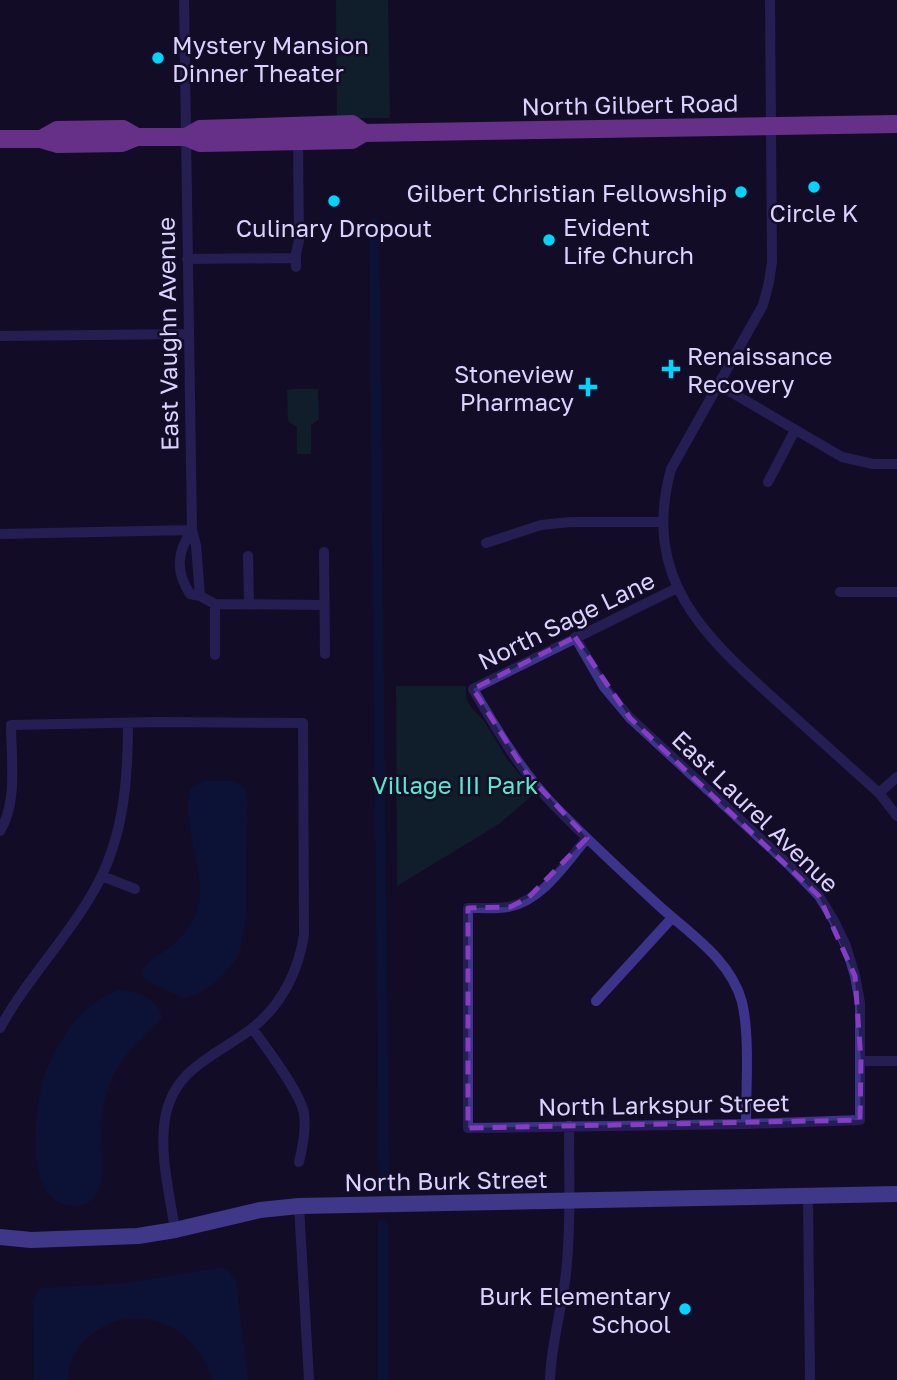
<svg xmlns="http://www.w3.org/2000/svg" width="897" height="1380" font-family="'Golos Text',sans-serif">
<rect width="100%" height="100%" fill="#130d27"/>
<path fill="#0f3132" d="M 336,0 L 388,0 L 390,118 L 337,118 Z
M 295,389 L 318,389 L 319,419 L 311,425 L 311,454 L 297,454 L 297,427 L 289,422 L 288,418 L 287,390 Z
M 396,686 L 466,686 L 466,698 L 471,707 L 484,721 L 507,759 L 535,793 L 499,824 L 397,886 Z"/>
<path fill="#051948" d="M 204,781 L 234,781 L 245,789 L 247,803 L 246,916 L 240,951 L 235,961 L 218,980 L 200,993 L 184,998 L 147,981 L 142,974 C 146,960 163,954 173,945 C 184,935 196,919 199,904 C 206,870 179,815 191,788 Z
M 118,990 C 135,990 160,1000 162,1018 C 142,1039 120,1055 110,1084 C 105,1097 102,1112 101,1126 C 98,1152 116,1211 68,1205 C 21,1199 35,1097 48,1066 C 62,1034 85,1003 118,990 Z
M 217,1268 L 226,1269 L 236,1280 L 248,1380 L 212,1380 C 198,1322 128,1297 84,1341 C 73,1352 68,1365 68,1380 L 34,1380 L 33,1302 L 38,1290 L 44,1288 L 126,1283 Z"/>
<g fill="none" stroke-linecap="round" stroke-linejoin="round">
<path stroke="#051948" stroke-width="10" d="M 374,224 L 384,1187
M 383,1380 L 383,1224"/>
<path stroke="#3c338b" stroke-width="10" d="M 770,0 L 772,262 L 769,282 L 763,305 L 671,469 C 641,580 704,636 780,704 C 813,734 846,763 879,793 L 897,816
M 187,259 L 296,258
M 296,267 L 296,253 L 299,241 L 298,141
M 0,336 L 187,334
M 719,385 L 842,457 L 873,464 L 897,464
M 768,482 L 795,430
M 0,534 L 192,530 L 184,0
M 486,543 L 541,525 L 570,522 L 662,522
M 324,552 L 325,654
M 248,556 L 249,604
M 677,588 L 473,689 C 496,728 518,766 548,799 C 582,835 619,869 656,903 C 687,932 730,958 742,1002 C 750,1036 746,1088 746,1124
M 840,592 L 897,592
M 200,596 L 196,545 L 192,530 C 177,552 175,571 190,594 L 200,596 L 215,604 L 324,605
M 575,637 L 604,687 L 630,718 L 789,865 L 819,896 L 834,921 L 846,946 L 855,976 L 860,1003 L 860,1120 L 746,1124 L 468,1128 L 468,908 C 481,908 495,909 508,907 C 542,901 566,863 587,838
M 215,655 L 215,604
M 879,793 L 897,777
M 0,831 C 18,802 11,758 11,725 L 159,722 L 303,723 L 304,935 C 298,972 281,1006 250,1030 C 215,1056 173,1069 165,1119 C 159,1152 170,1197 175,1230
M 102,876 L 135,889
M 596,1001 L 672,918
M 0,1028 C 25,982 62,944 89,899 C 123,845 128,785 128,723
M 252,1028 C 266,1047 300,1092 304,1113 C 306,1130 303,1145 299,1162
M 861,1061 L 897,1061
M 808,1196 L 810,1380
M 299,1206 L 309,1380
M 550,1380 C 551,1344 562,1309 566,1273 C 571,1224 569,1175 569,1126"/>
<path stroke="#776aff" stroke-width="16" d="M 0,1237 L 31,1240 L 138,1236 L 175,1230 L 260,1210 L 299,1206 L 897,1194"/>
<path stroke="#cc5aff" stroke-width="18" d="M 186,137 L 200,129 L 352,124 L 364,133
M 0,139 L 41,139 L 58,144 L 122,143 L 137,137 L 186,137 L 200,143 L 352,140 L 364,133 L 897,124
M 41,139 L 57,130 L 123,129 L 137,137"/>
</g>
<path d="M0 0H897V1380H0ZM 575,637 L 630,718 L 819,896 L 855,976 L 861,1061 L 860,1120 L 468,1128 L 468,908 L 510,907 L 528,898 L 587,838 L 527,774 L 473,689 Z" fill="#130d27" fill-opacity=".55" fill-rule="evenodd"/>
<path fill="none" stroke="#853dc5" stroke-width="5" stroke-dasharray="14 9" stroke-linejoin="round" d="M 575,637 L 630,718 L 819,896 L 855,976 L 861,1061 L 860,1120 L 468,1128 L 468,908 L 510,907 L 528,898 L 587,838 L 527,774 L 473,689 Z"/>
<g fill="#00d5fe" stroke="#130d27" stroke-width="2.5">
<circle cx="158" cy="58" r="7"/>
<circle cx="814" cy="187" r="7"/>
<circle cx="741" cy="192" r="7"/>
<circle cx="334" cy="201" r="7"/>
<circle cx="549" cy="240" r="7"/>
<path d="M667.5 358.5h7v7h7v7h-7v7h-7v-7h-7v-7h7z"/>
<path d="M584.5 376.5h7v7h7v7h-7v7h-7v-7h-7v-7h7z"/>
<circle cx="685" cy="1309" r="7"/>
</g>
<g text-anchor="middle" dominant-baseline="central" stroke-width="5" stroke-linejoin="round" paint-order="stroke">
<g font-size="24" fill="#dbd3ff" stroke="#130d27" text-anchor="start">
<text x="172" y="44">Mystery Mansion<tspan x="172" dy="28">Dinner Theater</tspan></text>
<text x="727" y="192" text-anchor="end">Gilbert Christian Fellowship</text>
<text x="814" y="212" text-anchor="middle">Circle K</text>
<text x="563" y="226">Evident<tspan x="563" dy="28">Life Church</tspan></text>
<text x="334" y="227" text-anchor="middle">Culinary Dropout</text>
<text x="687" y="355">Renaissance<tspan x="687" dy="28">Recovery</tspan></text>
<text x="574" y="373" text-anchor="end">Stoneview<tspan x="574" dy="28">Pharmacy</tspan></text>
<text x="671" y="1295" text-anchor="end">Burk Elementary<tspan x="671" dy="28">School</tspan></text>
</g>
<g font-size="24" fill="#dbd3ff" stroke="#130d27">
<text transform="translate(630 104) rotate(-1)">North Gilbert Road</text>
<text transform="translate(167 334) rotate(-91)">East Vaughn Avenue</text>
<text transform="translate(566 620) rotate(-26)">North Sage Lane</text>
<text transform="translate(756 811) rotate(44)">East Laurel Avenue</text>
<text transform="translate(664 1104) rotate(-1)">North Larkspur Street</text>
<text transform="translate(446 1180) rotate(-1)">North Burk Street</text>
</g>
<g font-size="24" fill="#53ebce" stroke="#130d27">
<text x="455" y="784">Village III Park</text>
</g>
</g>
</svg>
